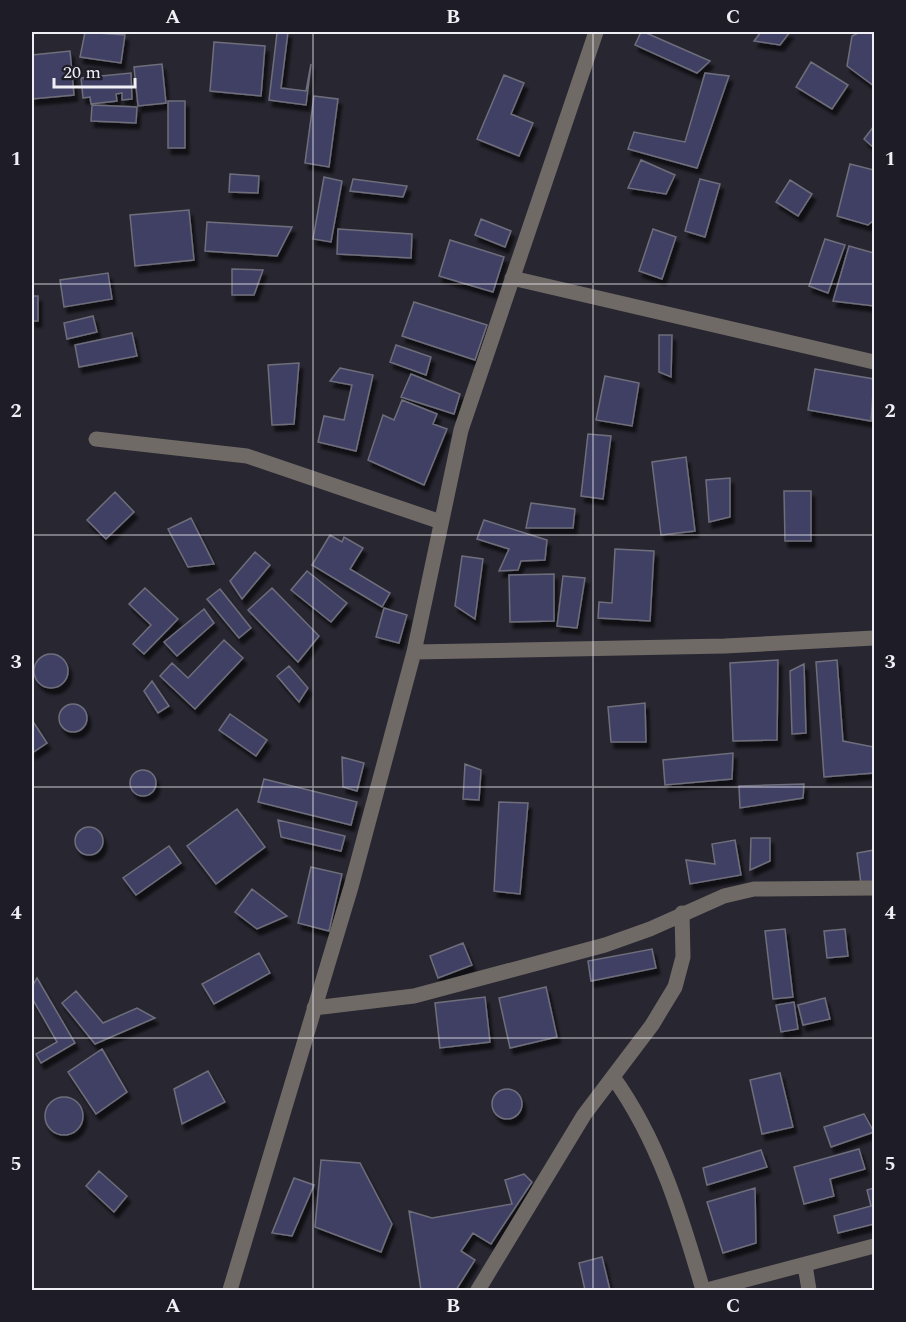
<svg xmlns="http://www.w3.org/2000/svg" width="906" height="1322" font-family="Spectral,serif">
<defs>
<filter id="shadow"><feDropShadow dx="3.5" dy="6" stdDeviation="1.5" flood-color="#0009"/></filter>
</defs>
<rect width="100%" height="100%" fill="#282630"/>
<path fill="#414165" stroke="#6e6e7b" stroke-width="1.5" filter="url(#shadow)" d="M 85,32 L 125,35 L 121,63 L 80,57 Z
M 288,32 L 281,88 L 306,91 L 311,64 L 306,105 L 269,100 L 277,33 Z
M 641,32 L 644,32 L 710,61 L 697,73 L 635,45 Z
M 761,32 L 790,32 L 780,45 L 754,41 Z
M 860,32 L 874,32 L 874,86 L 847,66 L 852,36 Z
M 214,42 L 265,46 L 261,96 L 210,91 Z
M 70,51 L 74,95 L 32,99 L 32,55 Z
M 811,62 L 848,85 L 832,109 L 796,87 Z
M 162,64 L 166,103 L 138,106 L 134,67 Z
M 131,73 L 132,99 L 122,100 L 122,93 L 116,94 L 117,101 L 91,104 L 90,97 L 83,98 L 81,78 Z
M 705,73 L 729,76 L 697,168 L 628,149 L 634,132 L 685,142 Z
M 504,75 L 524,83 L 511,114 L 533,123 L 519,156 L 477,139 Z
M 314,96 L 338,99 L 329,167 L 305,163 Z
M 168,101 L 185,101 L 185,148 L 168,148 Z
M 92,105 L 137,107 L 136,123 L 91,121 Z
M 874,126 L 874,148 L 864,139 Z
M 641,160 L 675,175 L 666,194 L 628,188 Z
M 850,164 L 874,170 L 874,220 L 868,225 L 837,216 Z
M 230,174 L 259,176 L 258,193 L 229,192 Z
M 324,177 L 342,181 L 331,242 L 313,239 Z
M 353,179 L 407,186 L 403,197 L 350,191 Z
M 700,179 L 720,184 L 705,237 L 685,231 Z
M 790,180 L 812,194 L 798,216 L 776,202 Z
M 189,210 L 194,260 L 135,266 L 130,215 Z
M 481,219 L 511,231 L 505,247 L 475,235 Z
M 207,222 L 292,227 L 277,256 L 205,251 Z
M 338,229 L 412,234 L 411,258 L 337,254 Z
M 653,229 L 676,237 L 662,279 L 639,271 Z
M 825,239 L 845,245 L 828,293 L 809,286 Z
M 450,240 L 504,257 L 493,292 L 439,276 Z
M 849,246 L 874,253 L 874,306 L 833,301 Z
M 232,269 L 263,270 L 254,295 L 232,295 Z
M 108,273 L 112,299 L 64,307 L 60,280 Z
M 32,296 L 38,296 L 38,321 L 32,321 Z
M 414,302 L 487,325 L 475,360 L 402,336 Z
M 93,316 L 97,332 L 67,339 L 64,323 Z
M 132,333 L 137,356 L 79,367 L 75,345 Z
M 659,335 L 672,335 L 671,377 L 659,372 Z
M 396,345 L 431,357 L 426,375 L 390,362 Z
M 299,363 L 294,424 L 272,425 L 268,365 Z
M 340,368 L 373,375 L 356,451 L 318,442 L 324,416 L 344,420 L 352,385 L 330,381 Z
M 815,369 L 874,379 L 871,421 L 808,410 Z
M 411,374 L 460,394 L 454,414 L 401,397 Z
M 605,376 L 639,383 L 632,426 L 596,420 Z
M 402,400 L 437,414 L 433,424 L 447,429 L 424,485 L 368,460 L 383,415 L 394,420 Z
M 588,434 L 611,436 L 603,499 L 581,496 Z
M 686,457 L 695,531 L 661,535 L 652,462 Z
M 730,478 L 730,517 L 709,522 L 706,480 Z
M 784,491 L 811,491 L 811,541 L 785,541 Z
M 115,492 L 134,512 L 106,539 L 87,520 Z
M 531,503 L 575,509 L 573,528 L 526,528 Z
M 191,518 L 214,564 L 188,567 L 168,529 Z
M 484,520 L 547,540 L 545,560 L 521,561 L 518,570 L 499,571 L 509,549 L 477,539 Z
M 330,535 L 342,542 L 344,537 L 363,548 L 350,569 L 390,593 L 382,607 L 312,565 Z
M 615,549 L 654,551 L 650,621 L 598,618 L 599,602 L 612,603 Z
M 255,552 L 270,565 L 242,599 L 230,581 Z
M 462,556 L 483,559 L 475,619 L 455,606 Z
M 307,571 L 347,603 L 331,622 L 291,590 Z
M 554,574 L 554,621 L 510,622 L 509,575 Z
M 563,576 L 585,578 L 577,628 L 557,626 Z
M 145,588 L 178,619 L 144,654 L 133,644 L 151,625 L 129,604 Z
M 272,588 L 319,636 L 298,662 L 248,610 Z
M 220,589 L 251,628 L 239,638 L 207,599 Z
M 384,608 L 407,615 L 399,643 L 376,637 Z
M 204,609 L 214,623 L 177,656 L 164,642 Z
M 224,640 L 243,658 L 195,709 L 160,676 L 172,663 L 188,678 Z
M34 671a17 17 0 1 1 34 0a17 17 0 1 1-34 0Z
M 778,660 L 777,740 L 733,741 L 730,663 Z
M 837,660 L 843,741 L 874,747 L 874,773 L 824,777 L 816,662 Z
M 804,664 L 806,733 L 792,734 L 790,671 Z
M 289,666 L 308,688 L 299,702 L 277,676 Z
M 152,681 L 169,706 L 158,713 L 144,691 Z
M 645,703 L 646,742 L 611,742 L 608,707 Z
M59 718a14 14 0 1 1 28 0a14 14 0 1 1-28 0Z
M 230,714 L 267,740 L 256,756 L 219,730 Z
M 32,720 L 47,743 L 32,753 Z
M 733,753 L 732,779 L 665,785 L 663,760 Z
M 342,757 L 364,763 L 357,791 L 343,787 Z
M 465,764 L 481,770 L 479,800 L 463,799 Z
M130 783a13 13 0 1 1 26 0a13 13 0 1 1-26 0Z
M 264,779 L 357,802 L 351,825 L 258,802 Z
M 804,784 L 803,798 L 740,808 L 739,786 Z
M 499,802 L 528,803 L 520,894 L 494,891 Z
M 237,809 L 265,847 L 216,884 L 187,846 Z
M 278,820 L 345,836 L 341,851 L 281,837 Z
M75 841a14 14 0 1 1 28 0a14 14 0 1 1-28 0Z
M 751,838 L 770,838 L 770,861 L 750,870 Z
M 735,840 L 741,875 L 690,884 L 686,860 L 715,864 L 712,844 Z
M 169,846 L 181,863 L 136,895 L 123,878 Z
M 874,850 L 874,882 L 861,884 L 857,853 Z
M 311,867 L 342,874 L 329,931 L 298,923 Z
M 252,889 L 287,916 L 257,929 L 235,912 Z
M 785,929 L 793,997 L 773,999 L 765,931 Z
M 845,929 L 848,956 L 827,958 L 824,931 Z
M 463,943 L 472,965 L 438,978 L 430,956 Z
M 652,949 L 656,968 L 591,981 L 588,961 Z
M 259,953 L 270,973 L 214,1004 L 202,984 Z
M 37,978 L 75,1043 L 41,1063 L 36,1054 L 57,1042 L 32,998 L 32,987 Z
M 546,987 L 557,1037 L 510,1048 L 499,998 Z
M 76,991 L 103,1023 L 137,1008 L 155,1018 L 95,1044 L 62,1003 Z
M 485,997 L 490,1042 L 440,1048 L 435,1003 Z
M 825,998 L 830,1019 L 803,1025 L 798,1005 Z
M 794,1002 L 798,1029 L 781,1032 L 776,1005 Z
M 102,1049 L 127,1092 L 96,1114 L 68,1072 Z
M 208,1071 L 225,1102 L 182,1124 L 174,1089 Z
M 780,1073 L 793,1127 L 762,1134 L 750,1080 Z
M492 1104a15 15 0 1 1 30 0a15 15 0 1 1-30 0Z
M45 1116a19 19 0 1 1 38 0a19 19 0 1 1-38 0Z
M 864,1114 L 874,1132 L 831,1147 L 824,1127 Z
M 859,1149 L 865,1169 L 830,1179 L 834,1196 L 804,1204 L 794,1167 Z
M 761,1150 L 767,1167 L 707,1185 L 703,1168 Z
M 321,1160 L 360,1163 L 392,1224 L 381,1252 L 315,1227 Z
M 99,1171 L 127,1196 L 114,1212 L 86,1186 Z
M 524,1174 L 532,1182 L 491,1244 L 473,1233 L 461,1251 L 475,1260 L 456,1290 L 421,1290 L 409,1211 L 432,1218 L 512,1204 L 505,1180 Z
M 294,1178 L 314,1185 L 292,1236 L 272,1233 Z
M 755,1188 L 756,1243 L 723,1253 L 707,1202 Z
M 874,1188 L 874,1224 L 838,1233 L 834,1216 L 871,1206 L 867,1190 Z
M 602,1257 L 610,1290 L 585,1290 L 579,1263 Z"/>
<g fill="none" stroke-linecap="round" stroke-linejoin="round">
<path stroke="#706a67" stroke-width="15" d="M 512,278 L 874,362
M 96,439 L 247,456 L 441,522
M 414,652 L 725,646 L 874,638
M 314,1008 L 414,996 L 605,945 L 650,929 L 724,896 L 754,889 L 874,888
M 613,1077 C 659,1141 681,1215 703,1290
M 805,1265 L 809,1290
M 230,1290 L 351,887 L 414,652 L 461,430 L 596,32
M 478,1290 L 584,1115 L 652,1025 L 675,987 L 683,957 L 682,913
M 707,1290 L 874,1246"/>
</g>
<path fill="none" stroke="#f0eff6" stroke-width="1.5" stroke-opacity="0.55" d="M 313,32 L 313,1290M 593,32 L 593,1290M 32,284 L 874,284M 32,535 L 874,535M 32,787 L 874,787M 32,1038 L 874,1038"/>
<rect width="906" height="1322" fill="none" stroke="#1e1c26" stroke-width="66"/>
<path d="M54 78v9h81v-9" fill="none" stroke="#f0eff6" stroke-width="3"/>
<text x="63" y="78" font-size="18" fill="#f0eff6" stroke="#1e1c26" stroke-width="4.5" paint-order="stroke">20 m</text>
<rect x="33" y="33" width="840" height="1256" fill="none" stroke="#f0eff6" stroke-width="2"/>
<g font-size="20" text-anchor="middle" font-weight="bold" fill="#f0eff6">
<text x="173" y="23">A</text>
<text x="453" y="23">B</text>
<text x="733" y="23">C</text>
<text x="16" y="165">1</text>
<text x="890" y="165">1</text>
<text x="16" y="417">2</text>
<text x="890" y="417">2</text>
<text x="16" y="668">3</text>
<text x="890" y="668">3</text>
<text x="16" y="919">4</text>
<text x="890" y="919">4</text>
<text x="16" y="1170">5</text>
<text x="890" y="1170">5</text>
<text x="173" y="1312">A</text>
<text x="453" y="1312">B</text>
<text x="733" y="1312">C</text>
</g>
</svg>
